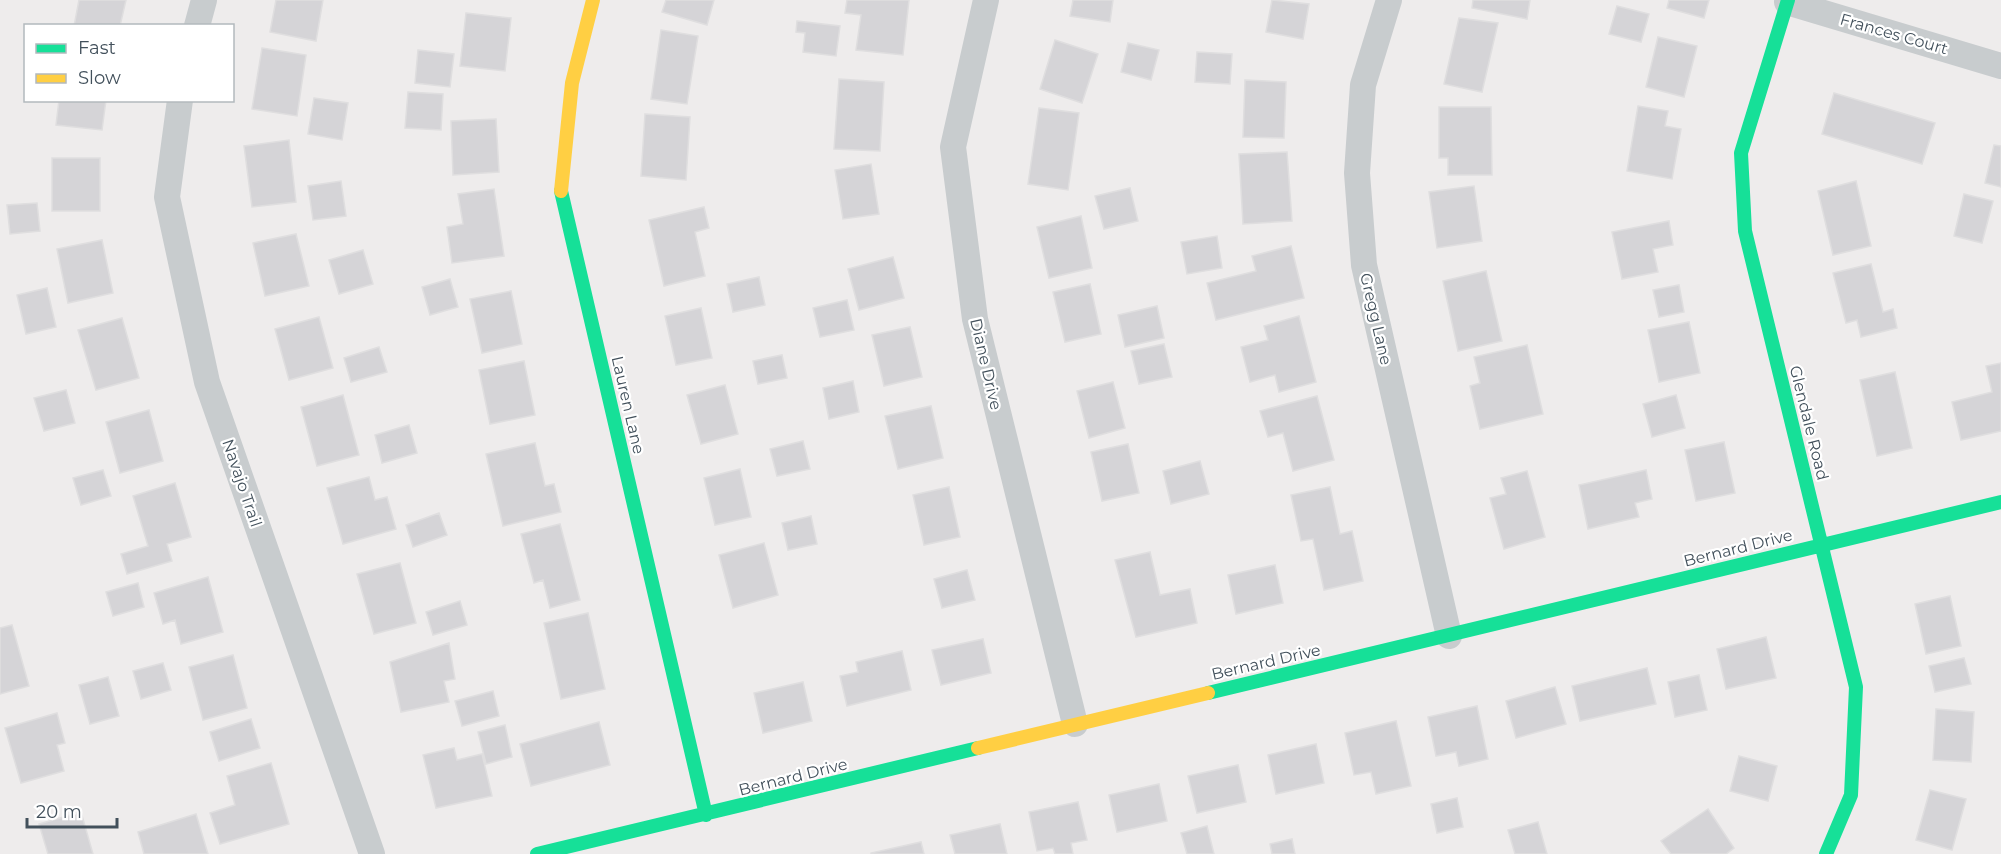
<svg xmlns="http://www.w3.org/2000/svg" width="2001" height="854" font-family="Montserrat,sans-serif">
<rect width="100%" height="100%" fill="#eeecec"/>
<path fill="#d5d4d7" stroke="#dfdedf" stroke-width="1.5" d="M 79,0 L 126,0 L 120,26 L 74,26 Z
M 276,0 L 323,0 L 316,41 L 270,32 Z
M 666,0 L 714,0 L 707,25 L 662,12 Z
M 847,0 L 909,0 L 903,55 L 856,50 L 861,15 L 845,13 Z
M 1073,0 L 1113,0 L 1110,22 L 1070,16 Z
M 1272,0 L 1309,4 L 1303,39 L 1266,32 Z
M 1473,0 L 1530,0 L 1527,19 L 1472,8 Z
M 1669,0 L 1709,0 L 1704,18 L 1667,8 Z
M 1617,6 L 1649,14 L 1641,42 L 1609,34 Z
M 466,13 L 511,18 L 505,71 L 460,66 Z
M 1459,18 L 1498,23 L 1482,92 L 1444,84 Z
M 797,21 L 840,26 L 836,56 L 803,52 L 805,33 L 796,32 Z
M 661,30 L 698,36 L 687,104 L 651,99 Z
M 1658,37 L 1697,46 L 1684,97 L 1646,87 Z
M 1055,40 L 1098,54 L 1082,103 L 1040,89 Z
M 1128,43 L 1159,50 L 1151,80 L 1121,72 Z
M 262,48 L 306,55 L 297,116 L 252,109 Z
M 418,50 L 454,54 L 450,87 L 415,83 Z
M 1197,52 L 1232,54 L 1230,84 L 1195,82 Z
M 839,79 L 884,82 L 880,151 L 834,149 Z
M 1245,80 L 1286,82 L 1284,138 L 1243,137 Z
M 408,92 L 443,94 L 441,130 L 405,128 Z
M 1834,93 L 1935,123 L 1922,164 L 1822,134 Z
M 314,98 L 348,103 L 342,140 L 308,134 Z
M 59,100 L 106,100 L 102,130 L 56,125 Z
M 1638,106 L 1668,111 L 1665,126 L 1681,129 L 1672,179 L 1627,171 Z
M 1439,107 L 1491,107 L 1492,175 L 1448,175 L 1448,158 L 1439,158 Z
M 1039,108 L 1079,113 L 1068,190 L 1028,184 Z
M 645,114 L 690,117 L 686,180 L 641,176 Z
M 496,119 L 499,172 L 453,175 L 451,121 Z
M 289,140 L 296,202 L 252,207 L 244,146 Z
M 1994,145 L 2001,146 L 2001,187 L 1985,183 Z
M 1287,152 L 1292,221 L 1243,224 L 1239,154 Z
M 52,158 L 100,158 L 100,211 L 52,211 Z
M 871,164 L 879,214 L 843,219 L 835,170 Z
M 341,181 L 346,216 L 313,220 L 308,186 Z
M 1856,181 L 1871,246 L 1833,255 L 1818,191 Z
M 1474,186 L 1482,241 L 1437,248 L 1429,192 Z
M 1130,188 L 1138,221 L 1104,229 L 1095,196 Z
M 494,189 L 504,256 L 452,263 L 447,227 L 463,224 L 458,194 Z
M 1964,194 L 1993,201 L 1982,243 L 1954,236 Z
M 37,203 L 40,231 L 10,234 L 7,205 Z
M 704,207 L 709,228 L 695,232 L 705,276 L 664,286 L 649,220 Z
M 1081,216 L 1092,268 L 1049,278 L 1037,227 Z
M 1669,221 L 1673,245 L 1653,249 L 1658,272 L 1622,279 L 1612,232 Z
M 296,234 L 309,286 L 265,296 L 253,243 Z
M 1217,236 L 1222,268 L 1187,274 L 1181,242 Z
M 102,240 L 113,293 L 68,303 L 57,249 Z
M 1291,246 L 1304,298 L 1216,320 L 1207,283 L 1256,271 L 1252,256 Z
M 363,250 L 373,284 L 339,294 L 329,260 Z
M 893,257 L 904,298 L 859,310 L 848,269 Z
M 1871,264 L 1883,312 L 1893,309 L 1897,328 L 1861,337 L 1857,320 L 1846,323 L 1833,273 Z
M 1486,271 L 1502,341 L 1458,351 L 1443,281 Z
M 759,277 L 765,305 L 733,312 L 727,284 Z
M 450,279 L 458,307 L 430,315 L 422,287 Z
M 1090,284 L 1101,334 L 1065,342 L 1053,292 Z
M 1679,285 L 1684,312 L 1659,317 L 1653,290 Z
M 47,288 L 56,327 L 26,334 L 17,295 Z
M 511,291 L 522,344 L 482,353 L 470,299 Z
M 847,300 L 854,330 L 820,337 L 813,308 Z
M 1157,306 L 1164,338 L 1125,347 L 1118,315 Z
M 701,308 L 712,358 L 676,365 L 665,316 Z
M 1299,316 L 1316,382 L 1279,392 L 1275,375 L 1250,382 L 1241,347 L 1268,340 L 1264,326 Z
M 319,317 L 333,368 L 289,380 L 275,329 Z
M 122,318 L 139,378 L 96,390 L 78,330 Z
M 1689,322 L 1700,373 L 1659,382 L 1648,330 Z
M 910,327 L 922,377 L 884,386 L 872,335 Z
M 1164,344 L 1172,377 L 1139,384 L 1131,351 Z
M 1527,345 L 1543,414 L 1480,429 L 1470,386 L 1480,383 L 1474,357 Z
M 379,347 L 387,372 L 351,382 L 344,358 Z
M 782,355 L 787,378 L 758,384 L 753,361 Z
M 524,361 L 535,415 L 490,424 L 479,370 Z
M 2001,363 L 2001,431 L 1961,440 L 1952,402 L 1992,392 L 1986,366 Z
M 1895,372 L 1912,448 L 1877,456 L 1860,380 Z
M 853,381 L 859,412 L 829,419 L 823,388 Z
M 1113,382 L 1125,428 L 1089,438 L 1077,391 Z
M 725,385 L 738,434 L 701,444 L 687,395 Z
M 66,390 L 75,423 L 44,431 L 34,398 Z
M 343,395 L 359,455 L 317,466 L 301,407 Z
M 1676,395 L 1685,428 L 1652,437 L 1643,404 Z
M 1317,396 L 1334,460 L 1293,471 L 1283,433 L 1268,437 L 1260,411 Z
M 931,406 L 943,458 L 898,469 L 885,416 Z
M 149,410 L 163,461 L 120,473 L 106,422 Z
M 409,425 L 417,453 L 382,463 L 375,435 Z
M 803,441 L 810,469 L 777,476 L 770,449 Z
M 1724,442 L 1735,493 L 1696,501 L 1685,450 Z
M 535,443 L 545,486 L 554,484 L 561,512 L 503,526 L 486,454 Z
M 1128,444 L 1139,493 L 1102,501 L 1091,452 Z
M 1200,461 L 1209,494 L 1171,504 L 1163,471 Z
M 740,469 L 751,517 L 715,525 L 704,478 Z
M 103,470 L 111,496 L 81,505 L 73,478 Z
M 1646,470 L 1652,499 L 1635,503 L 1639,517 L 1588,529 L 1579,485 Z
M 1527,471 L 1545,537 L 1504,549 L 1490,498 L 1506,494 L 1501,478 Z
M 369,477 L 375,500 L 387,497 L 396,529 L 343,544 L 327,488 Z
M 175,483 L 191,537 L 167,544 L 172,561 L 127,574 L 121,554 L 148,546 L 133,496 Z
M 949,487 L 960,537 L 924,545 L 913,495 Z
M 1330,487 L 1340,534 L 1352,531 L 1363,581 L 1324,590 L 1313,539 L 1301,541 L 1291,495 Z
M 439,513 L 447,535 L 413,547 L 406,525 Z
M 811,516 L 817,544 L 788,550 L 782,523 Z
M 560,524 L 580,600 L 550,608 L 543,580 L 534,583 L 521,534 Z
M 764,543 L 778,595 L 733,608 L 719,555 Z
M 1150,552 L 1160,595 L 1190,589 L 1197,623 L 1136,637 L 1115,560 Z
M 400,563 L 416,623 L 374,634 L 357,574 Z
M 1275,565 L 1283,603 L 1236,614 L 1228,575 Z
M 967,570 L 975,600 L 942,608 L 934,579 Z
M 208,577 L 223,632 L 181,644 L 175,620 L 163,624 L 154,593 Z
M 138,583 L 144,607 L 113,616 L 106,592 Z
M 1950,596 L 1961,646 L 1926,654 L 1915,604 Z
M 460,601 L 467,625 L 433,635 L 426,612 Z
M 588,613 L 605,689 L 561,699 L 544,623 Z
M 12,625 L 29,686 L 0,694 L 0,628 Z
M 1766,637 L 1776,678 L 1726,689 L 1717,649 Z
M 983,639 L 991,673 L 941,685 L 932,650 Z
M 449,643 L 455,679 L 444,681 L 449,702 L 401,712 L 390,662 Z
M 902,651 L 911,690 L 847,706 L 840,676 L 858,672 L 856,662 Z
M 233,655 L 247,708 L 203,720 L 189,667 Z
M 1964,658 L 1971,684 L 1935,692 L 1929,666 Z
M 163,663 L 171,690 L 141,699 L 133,671 Z
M 1647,668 L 1656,704 L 1580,721 L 1572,686 Z
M 1699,675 L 1707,710 L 1675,717 L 1668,682 Z
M 108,677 L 119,716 L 90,724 L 79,685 Z
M 803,682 L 812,721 L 763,733 L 754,693 Z
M 1555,687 L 1566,724 L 1516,738 L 1506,701 Z
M 493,691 L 499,716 L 462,726 L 455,701 Z
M 1477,706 L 1488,759 L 1459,766 L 1456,752 L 1436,756 L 1428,717 Z
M 1936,709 L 1974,712 L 1971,762 L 1933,760 Z
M 57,713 L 65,743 L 57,745 L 64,771 L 21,783 L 5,728 Z
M 251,719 L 260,748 L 219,761 L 210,732 Z
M 1396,721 L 1411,786 L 1376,794 L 1371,772 L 1354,775 L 1345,733 Z
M 599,722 L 610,765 L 531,786 L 520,744 Z
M 505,725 L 512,757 L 486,764 L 478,732 Z
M 1316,744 L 1324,783 L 1276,794 L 1268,755 Z
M 454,748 L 457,760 L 482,754 L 492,796 L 436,808 L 423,755 Z
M 1739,756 L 1777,766 L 1768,801 L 1730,791 Z
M 271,763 L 289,824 L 220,844 L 210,813 L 235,805 L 227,776 Z
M 1238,765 L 1246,802 L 1197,813 L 1188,776 Z
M 1159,784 L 1167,821 L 1117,832 L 1109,795 Z
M 1930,790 L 1966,799 L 1952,850 L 1916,840 Z
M 1457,798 L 1463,827 L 1437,833 L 1431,804 Z
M 1078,802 L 1087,840 L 1071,843 L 1073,854 L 1055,854 L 1053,848 L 1037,851 L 1029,812 Z
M 1708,809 L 1734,848 L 1726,854 L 1671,854 L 1661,841 Z
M 81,812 L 93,854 L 48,854 L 39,824 Z
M 196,814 L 208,854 L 144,854 L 138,832 Z
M 1538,822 L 1547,854 L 1515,854 L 1508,830 Z
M 1000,824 L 1007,854 L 955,854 L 950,835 Z
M 1207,826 L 1214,854 L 1187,854 L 1181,833 Z
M 1292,839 L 1295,854 L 1272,854 L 1270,844 Z
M 921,842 L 924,854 L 871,854 L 871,853 Z"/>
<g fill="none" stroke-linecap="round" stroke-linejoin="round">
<path stroke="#c8ccce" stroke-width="26" d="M 986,0 L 953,147 L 975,319 L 1075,724
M 1389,0 L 1363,85 L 1357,173 L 1364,265 L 1449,636
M 1787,2 L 2001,66
M 197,26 L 204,0
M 180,100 L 167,197 L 207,382 L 372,854"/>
<path stroke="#16e098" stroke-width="14" d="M 1788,0 L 1741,153 L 1745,231 L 1856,687 L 1851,795 L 1826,854
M 561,191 L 706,815
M 1208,693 L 2001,502
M 537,854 L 978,748"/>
<path stroke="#ffcf43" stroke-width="14" d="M 561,191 L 572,83 L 593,0
M 978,748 L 1208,693"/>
</g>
<g text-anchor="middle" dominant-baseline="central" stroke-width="4.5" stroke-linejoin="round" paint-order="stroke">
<g font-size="16" fill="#42505b" stroke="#fff">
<text transform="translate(1894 34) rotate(16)">Frances Court</text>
<text transform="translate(1376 319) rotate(77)">Gregg Lane</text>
<text transform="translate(986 364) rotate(77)">Diane Drive</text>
<text transform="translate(628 405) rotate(77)">Lauren Lane</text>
<text transform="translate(1809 423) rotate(76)">Glendale Road</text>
<text transform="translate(242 483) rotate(71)">Navajo Trail</text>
<text transform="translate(1738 548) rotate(-14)">Bernard Drive</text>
<text transform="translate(1266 662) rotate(-13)">Bernard Drive</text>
<text transform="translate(793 777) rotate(-14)">Bernard Drive</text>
</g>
</g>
<rect x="24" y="24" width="210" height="78" fill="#ffffff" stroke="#b3b9bd" stroke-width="1.5"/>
<rect x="36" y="44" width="30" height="9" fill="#16e098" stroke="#b3b9bd" stroke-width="1.5"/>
<text x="78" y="54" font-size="18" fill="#42505b">Fast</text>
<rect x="36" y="74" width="30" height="9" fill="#ffcf43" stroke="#b3b9bd" stroke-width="1.5"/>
<text x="78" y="84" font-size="18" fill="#42505b">Slow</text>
<path d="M27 818v9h90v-9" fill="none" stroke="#42505b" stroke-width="3"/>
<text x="36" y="818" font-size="18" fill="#42505b" stroke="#ffffff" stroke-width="4.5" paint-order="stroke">20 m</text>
</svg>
